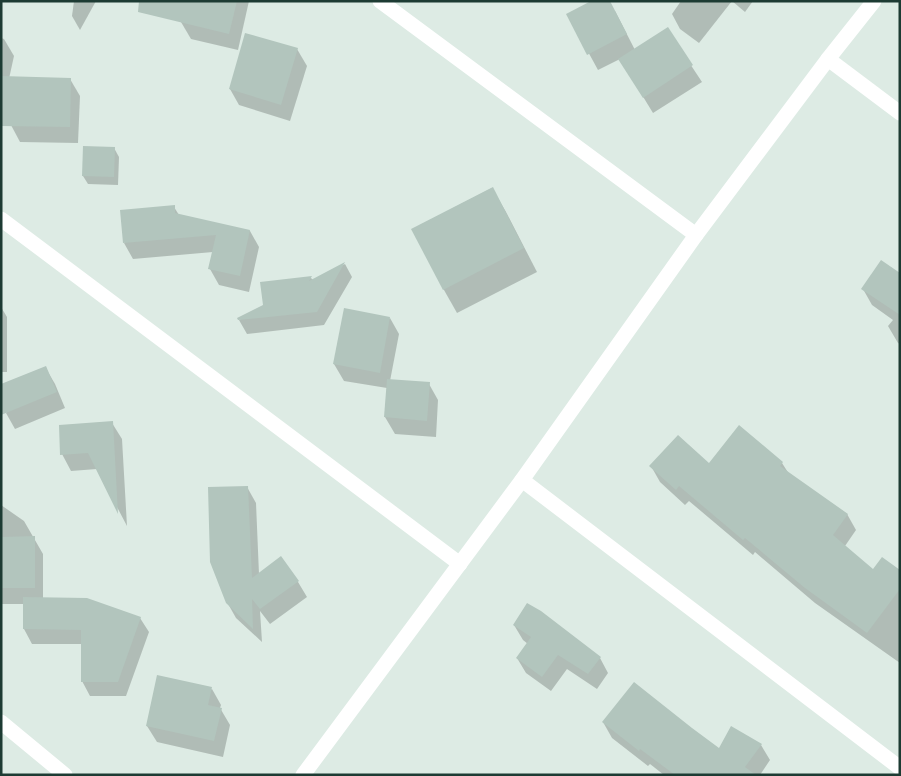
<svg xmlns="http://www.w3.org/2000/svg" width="901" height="776" viewBox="0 0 901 776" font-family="'Noto Sans',sans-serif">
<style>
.shadow{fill:#0003}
.building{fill:#b2c5bd}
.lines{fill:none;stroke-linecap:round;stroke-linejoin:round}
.street{stroke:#fff;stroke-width:15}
</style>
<rect width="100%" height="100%" fill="#ddebe4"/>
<g class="shadow">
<path d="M 74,1 L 96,1 L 80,30 L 72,16 Z"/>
<path d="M 186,1 L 249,1 L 238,50 L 191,39 L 181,22 Z"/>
<path d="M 681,1 L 732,1 L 699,43 L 680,29 L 672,14 Z"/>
<path d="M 732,1 L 753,1 L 745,12 Z"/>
<path d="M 615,11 L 635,50 L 667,29 L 702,82 L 653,113 L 620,59 L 598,70 L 568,15 Z"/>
<path d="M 1,38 L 4,39 L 14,56 L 3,106 L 1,106 Z"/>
<path d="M 297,49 L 307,66 L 290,121 L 239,105 L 230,89 Z"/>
<path d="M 70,79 L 80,96 L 78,143 L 20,142 L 11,125 Z"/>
<path d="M 114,148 L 119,157 L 118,185 L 88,184 L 83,176 Z"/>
<path d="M 492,188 L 506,212 L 537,272 L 457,313 L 444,290 L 413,229 Z"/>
<path d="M 174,207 L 179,215 L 250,231 L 259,247 L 249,292 L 219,285 L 210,269 L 213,252 L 133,259 L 124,243 Z"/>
<path d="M 345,264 L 352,277 L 324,325 L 247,334 L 239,320 L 264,306 L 262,283 L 311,278 L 313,280 Z"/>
<path d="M 900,275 L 900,344 L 898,343 L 888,326 L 893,320 L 872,305 L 863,289 Z"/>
<path d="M 1,307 L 7,317 L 7,372 L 1,372 Z"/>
<path d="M 390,318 L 399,334 L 390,381 L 429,384 L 438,400 L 436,437 L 395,434 L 385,417 L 387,388 L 344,381 L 334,364 Z"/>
<path d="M 45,367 L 55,384 L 65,408 L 15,429 L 6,413 Z"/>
<path d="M 112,423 L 122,439 L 127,526 L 97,469 L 71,471 L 62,454 Z"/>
<path d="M 782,463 L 789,474 L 847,514 L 856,530 L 845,546 L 873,571 L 900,572 L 900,663 L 815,603 L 755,552 L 753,555 L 689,501 L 685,505 L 660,482 L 651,466 Z"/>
<path d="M 247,487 L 256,503 L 259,574 L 281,558 L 298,582 L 307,597 L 270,624 L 260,611 L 262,642 L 236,618 L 227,602 Z"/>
<path d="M 1,505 L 24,521 L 43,554 L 43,599 L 140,618 L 149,632 L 126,696 L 90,696 L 82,681 L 82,644 L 32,644 L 24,629 L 24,604 L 1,604 Z"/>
<path d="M 514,625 L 600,658 L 608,673 L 597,689 L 567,669 L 551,691 L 526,673 L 517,658 L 528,644 L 523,640 Z"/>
<path d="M 212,689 L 221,705 L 220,708 L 230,725 L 223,757 L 157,742 L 147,726 Z"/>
<path d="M 603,722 L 719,750 L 761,745 L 770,760 L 760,775 L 664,775 L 650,764 L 648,766 L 612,738 Z"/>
</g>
<g class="building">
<path d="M 139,1 L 237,1 L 229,34 L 138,12 Z"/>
<path d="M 591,1 L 610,1 L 627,34 L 587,55 L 566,14 Z"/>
<path d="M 668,27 L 693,65 L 643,98 L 618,59 Z"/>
<path d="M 245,33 L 298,48 L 281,105 L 229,89 Z"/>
<path d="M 1,76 L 71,78 L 70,127 L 1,126 Z"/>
<path d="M 83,146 L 115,147 L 114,177 L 82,176 Z"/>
<path d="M 493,187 L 524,248 L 443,290 L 411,229 Z"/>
<path d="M 175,205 L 175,213 L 250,230 L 240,276 L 208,269 L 216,235 L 123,243 L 120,210 Z"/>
<path d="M 881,260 L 900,273 L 900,315 L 861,289 Z"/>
<path d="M 345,262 L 317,312 L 238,320 L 237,318 L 263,305 L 260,282 L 312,276 L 309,281 Z"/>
<path d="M 344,308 L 390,317 L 380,373 L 333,364 Z"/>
<path d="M 46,366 L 57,392 L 1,415 L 1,384 Z"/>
<path d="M 387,379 L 430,382 L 427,421 L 384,417 Z"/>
<path d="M 113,421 L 118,514 L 88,453 L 60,455 L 59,425 Z"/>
<path d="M 739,425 L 783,462 L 780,466 L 848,514 L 833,535 L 873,569 L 882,557 L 900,570 L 900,589 L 867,633 L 805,588 L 745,538 L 743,540 L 679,486 L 676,490 L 649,466 L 678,435 L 709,463 Z"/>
<path d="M 248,486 L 252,578 L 281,556 L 299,581 L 260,609 L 252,599 L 253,629 L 226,603 L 210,562 L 208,487 Z"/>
<path d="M 35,536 L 35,588 L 1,588 L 1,537 Z"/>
<path d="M 23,597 L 87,598 L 141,617 L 118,682 L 81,682 L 81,630 L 23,629 Z"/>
<path d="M 527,603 L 541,611 L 601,657 L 588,674 L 558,655 L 542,677 L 516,658 L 531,637 L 513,625 Z"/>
<path d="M 157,675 L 212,687 L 208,705 L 222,708 L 214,741 L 146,726 Z"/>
<path d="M 634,682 L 692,728 L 719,748 L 731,726 L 762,744 L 745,767 L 756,775 L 675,775 L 640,749 L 639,751 L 602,722 Z"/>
</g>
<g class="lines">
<g class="street">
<path d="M 380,1 L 696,235"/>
<path d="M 828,59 L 900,113"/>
<path d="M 1,219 L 460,564"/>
<path d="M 522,480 L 900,768"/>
<path d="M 1,722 L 65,775"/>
<path d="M 303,775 L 522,480 L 696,235 L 828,59 L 874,1"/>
</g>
</g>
<rect width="901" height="776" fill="none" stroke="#1d3b33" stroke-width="5"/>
</svg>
